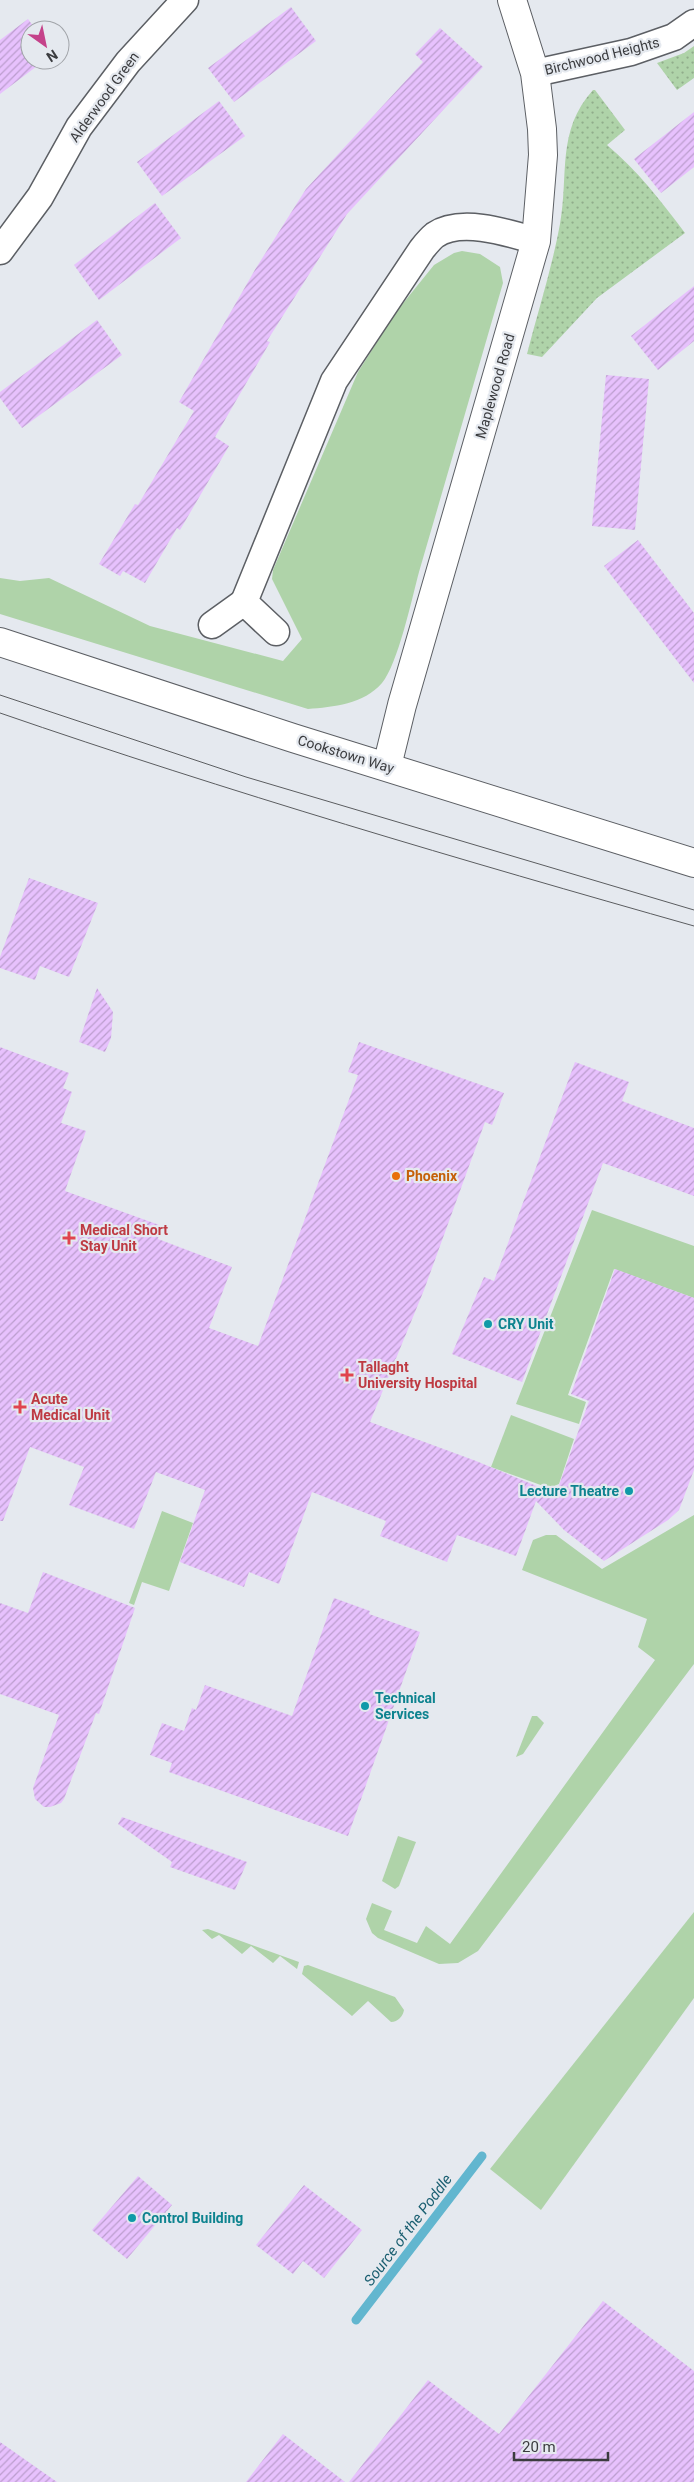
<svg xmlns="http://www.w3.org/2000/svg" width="694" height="2482" viewBox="0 0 694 2482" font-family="Roboto,sans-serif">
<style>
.grass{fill:#afd3a9}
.park{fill:url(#park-dots)}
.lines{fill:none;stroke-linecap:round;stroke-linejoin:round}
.stream{stroke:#62b6cf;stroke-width:9}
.building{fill:url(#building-hatch)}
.minor-casing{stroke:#5c5f64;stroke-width:29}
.tertiary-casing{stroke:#5c5f64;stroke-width:30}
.minor{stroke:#fff;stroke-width:26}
.tertiary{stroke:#fff;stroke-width:28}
.tram{stroke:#5b5d60;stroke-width:1}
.food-dot{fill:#e8710a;stroke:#e5e9ef;stroke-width:2}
.health-dot{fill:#e0444e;stroke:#e5e9ef;stroke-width:2}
.culture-dot{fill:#0f9aa8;stroke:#e5e9ef;stroke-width:2}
.labels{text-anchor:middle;stroke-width:4.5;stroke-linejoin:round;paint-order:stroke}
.street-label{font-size:14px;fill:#3b3c3f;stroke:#e5e9ef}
.food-label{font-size:14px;font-weight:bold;fill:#c56008;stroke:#e5e9ef;text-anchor:start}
.health-label{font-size:14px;font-weight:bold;fill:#be3a42;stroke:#e5e9ef;text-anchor:start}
.culture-label{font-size:14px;font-weight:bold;fill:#0d838f;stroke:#e5e9ef;text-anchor:start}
.water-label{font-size:15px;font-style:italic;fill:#1b5f71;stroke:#e5e9ef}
</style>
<defs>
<pattern id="park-dots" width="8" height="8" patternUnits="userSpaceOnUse" patternTransform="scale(1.25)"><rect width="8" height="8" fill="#afd3a9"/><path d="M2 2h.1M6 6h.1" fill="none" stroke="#90ac8b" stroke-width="1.8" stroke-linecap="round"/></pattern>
<pattern id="building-hatch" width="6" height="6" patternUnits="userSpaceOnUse" patternTransform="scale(1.25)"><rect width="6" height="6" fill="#e7c1fd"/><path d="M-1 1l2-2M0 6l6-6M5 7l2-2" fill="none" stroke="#bc9ece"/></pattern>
</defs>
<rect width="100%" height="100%" fill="#e5e9ef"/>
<g class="grass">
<path d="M 462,251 L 480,254 L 500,267 L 503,283 C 475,379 447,476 419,572 C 412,598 398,664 382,683 C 364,704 333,707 308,709 L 0,614 L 0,578 L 20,581 L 49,578 L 150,626 L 283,661 L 302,639 L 272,579 L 273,570 L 358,372 L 396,312 L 434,265 L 454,253 Z"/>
<path d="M 592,1210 L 694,1246 L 694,1298 L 614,1269 L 568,1395 L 586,1402 L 579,1424 L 516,1404 Z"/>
<path d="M 511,1415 L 574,1439 L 559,1484 L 549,1488 L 491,1467 Z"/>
<path d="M 162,1511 L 193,1523 L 169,1591 L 142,1582 L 134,1605 L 129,1603 Z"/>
<path d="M 694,1515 L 694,1664 L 478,1951 L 458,1963 L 439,1964 L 378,1938 L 372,1933 L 366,1919 L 372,1903 L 392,1911 L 384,1930 L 417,1943 L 426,1926 L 450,1944 L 655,1660 L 638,1647 L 647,1619 L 522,1570 L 533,1540 L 546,1535 L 556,1535 L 602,1569 Z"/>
<path d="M 532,1716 L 537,1716 L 544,1723 L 523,1754 L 516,1757 Z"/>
<path d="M 398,1836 L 416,1842 L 399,1886 L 395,1889 L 382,1881 Z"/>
<path d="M 694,1912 L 694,1998 L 541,2210 L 490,2169 Z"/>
<path d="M 208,1929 L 299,1962 L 297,1969 L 280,1956 L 273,1963 L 251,1946 L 242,1954 L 219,1935 L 212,1939 L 202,1930 Z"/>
<path d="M 308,1965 L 395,1997 L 404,2010 C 403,2016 398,2022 391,2022 L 368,2001 L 352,2016 L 302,1974 L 304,1966 Z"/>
</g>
<g class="park">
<path d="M 694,46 L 694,78 L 677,90 L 657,63 L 684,53 Z"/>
<path d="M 593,90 L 595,90 L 625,130 L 607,145 C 638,171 661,201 685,233 L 597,298 L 542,357 L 527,354 C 538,311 552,268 560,224 C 569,175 556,131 593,90 Z"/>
</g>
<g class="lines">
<path class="stream" d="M 356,2320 L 482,2156"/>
</g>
<g class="building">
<path d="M 291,7 L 316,41 L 234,102 L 208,68 Z"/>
<path d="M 28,19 L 36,30 L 30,30 L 30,60 L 45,60 L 0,94 L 0,40 Z"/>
<path d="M 440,28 L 483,67 L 347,214 L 267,341 L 270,342 L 215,437 L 229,446 L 180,530 L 177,528 L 145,583 L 123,571 L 120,576 L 99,564 L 135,504 L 138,505 L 194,411 L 179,402 L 256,268 L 306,189 L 423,62 L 415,54 Z"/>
<path d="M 219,101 L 245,136 L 162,196 L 137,162 Z"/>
<path d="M 694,112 L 694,167 L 661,193 L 634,159 Z"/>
<path d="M 155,203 L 181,238 L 99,300 L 74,265 Z"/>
<path d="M 694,286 L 694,341 L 658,370 L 631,336 Z"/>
<path d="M 97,320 L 122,355 L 22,428 L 0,398 L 0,392 Z"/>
<path d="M 606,375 L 649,379 L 635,530 L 592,526 Z"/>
<path d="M 638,540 L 694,613 L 694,683 L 604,566 Z"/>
<path d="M 29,878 L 98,903 L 69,977 L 40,966 L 35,980 L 0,968 L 0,957 Z"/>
<path d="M 97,988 L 113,1012 L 111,1038 L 105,1052 L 79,1042 Z"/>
<path d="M 359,1042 L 504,1093 L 492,1125 L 485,1122 L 424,1290 L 370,1422 L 476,1461 L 556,1494 L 589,1401 L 571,1394 L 615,1269 L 694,1298 L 694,1470 L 679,1510 L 668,1520 L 604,1561 L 564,1530 L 536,1501 L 516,1556 L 457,1535 L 447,1562 L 380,1536 L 386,1521 L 312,1492 L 279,1584 L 249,1572 L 244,1587 L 180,1562 L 205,1490 L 156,1472 L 134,1529 L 69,1505 L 84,1467 L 30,1447 L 3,1521 L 0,1521 L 0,1047 L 69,1073 L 63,1088 L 72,1092 L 61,1123 L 86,1131 L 65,1191 L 162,1226 L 158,1239 L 232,1267 L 209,1328 L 258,1346 L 358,1075 L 348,1072 Z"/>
<path d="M 575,1062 L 629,1082 L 622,1101 L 694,1128 L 694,1196 L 603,1163 L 522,1382 L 452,1354 L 484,1277 L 494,1281 Z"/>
<path d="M 43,1572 L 135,1608 L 99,1714 L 96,1713 L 64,1799 L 61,1803 L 50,1807 L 44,1807 L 35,1799 L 33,1788 L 59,1715 L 0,1694 L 0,1603 L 28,1613 Z"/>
<path d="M 334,1598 L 370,1611 L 369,1614 L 420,1632 L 348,1836 L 169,1772 L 172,1763 L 150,1755 L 162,1723 L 184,1731 L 192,1708 L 196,1710 L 205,1685 L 292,1716 Z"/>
<path d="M 122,1817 L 247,1862 L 235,1890 L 170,1867 L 172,1862 L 118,1824 Z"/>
<path d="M 138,2176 L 172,2205 L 127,2259 L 92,2230 Z"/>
<path d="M 304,2185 L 362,2230 L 324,2278 L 303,2261 L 293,2274 L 256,2245 Z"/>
<path d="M 603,2301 L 694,2371 L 694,2482 L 349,2482 L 428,2380 L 499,2434 Z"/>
<path d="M 283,2434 L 345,2482 L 246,2482 Z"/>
<path d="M 0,2442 L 57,2482 L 0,2482 Z"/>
</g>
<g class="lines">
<defs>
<g id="minor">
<path d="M 535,73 L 631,52 L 674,37 L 694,23"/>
<path d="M 0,251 L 40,197 L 79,127 L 128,62 L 185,0"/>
<path d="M 212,625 L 244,602"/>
<path d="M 276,632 L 244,602 L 334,381 L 422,249 C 426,244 430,239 435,235 C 461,217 509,233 536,241"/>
</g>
<g id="tertiary">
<path d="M 0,642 L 293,738 L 694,863"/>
<path d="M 387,766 L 402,705 L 536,241 L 543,155 L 542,129 L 535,73 L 512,0"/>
</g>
</defs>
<use href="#minor" class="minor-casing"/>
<use href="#tertiary" class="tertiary-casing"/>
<use href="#minor" class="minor"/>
<use href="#tertiary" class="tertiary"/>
<g class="tram">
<path d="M 0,695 L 246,777 L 694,910"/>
<path d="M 0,713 C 229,792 461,860 694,926"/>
</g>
</g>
<circle class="food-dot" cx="396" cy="1176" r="5"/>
<g class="health-dot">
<path d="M66.5 1230.5h5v5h5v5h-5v5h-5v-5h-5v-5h5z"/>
<path d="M344.5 1367.5h5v5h5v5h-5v5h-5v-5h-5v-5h5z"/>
<path d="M17.5 1399.5h5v5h5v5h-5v5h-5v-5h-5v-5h5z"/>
</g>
<g class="culture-dot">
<circle cx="488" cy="1324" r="5"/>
<circle cx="629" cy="1491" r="5"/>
<circle cx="365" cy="1706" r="5"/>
<circle cx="132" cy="2218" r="5"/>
</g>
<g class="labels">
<g class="street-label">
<text transform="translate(602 56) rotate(-14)" y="5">Birchwood Heights</text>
<text transform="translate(104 97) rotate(-54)" y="5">Alderwood Green</text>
<text transform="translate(495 386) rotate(-74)" y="5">Maplewood Road</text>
<text transform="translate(346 754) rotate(17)" y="5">Cookstown Way</text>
</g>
<g class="food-label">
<text x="406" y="1181">Phoenix</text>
</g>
<g class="health-label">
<text x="80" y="1235">Medical Short<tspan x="80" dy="16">Stay Unit</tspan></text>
<text x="358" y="1372">Tallaght<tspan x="358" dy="16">University Hospital</tspan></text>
<text x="31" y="1404">Acute<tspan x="31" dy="16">Medical Unit</tspan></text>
</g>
<g class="culture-label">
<text x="498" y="1329">CRY Unit</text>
<text x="619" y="1496" text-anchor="end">Lecture Theatre</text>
<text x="375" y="1703">Technical<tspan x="375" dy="16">Services</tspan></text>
<text x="142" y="2223">Control Building</text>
</g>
<g class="water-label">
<text transform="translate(408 2230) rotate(-53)" y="5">Source of the Poddle</text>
</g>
</g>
<g transform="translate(45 45) rotate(147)"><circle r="24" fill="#e5e9ef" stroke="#a1a4a9"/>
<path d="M0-4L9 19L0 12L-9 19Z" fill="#c5428a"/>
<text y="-8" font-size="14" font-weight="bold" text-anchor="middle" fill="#3b3c3f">N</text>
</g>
<path d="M514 2452v8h94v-8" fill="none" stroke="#3b3c3f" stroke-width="2.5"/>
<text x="522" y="2452" font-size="15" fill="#3b3c3f" stroke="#e5e9ef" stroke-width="4" paint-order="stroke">20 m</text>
</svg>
